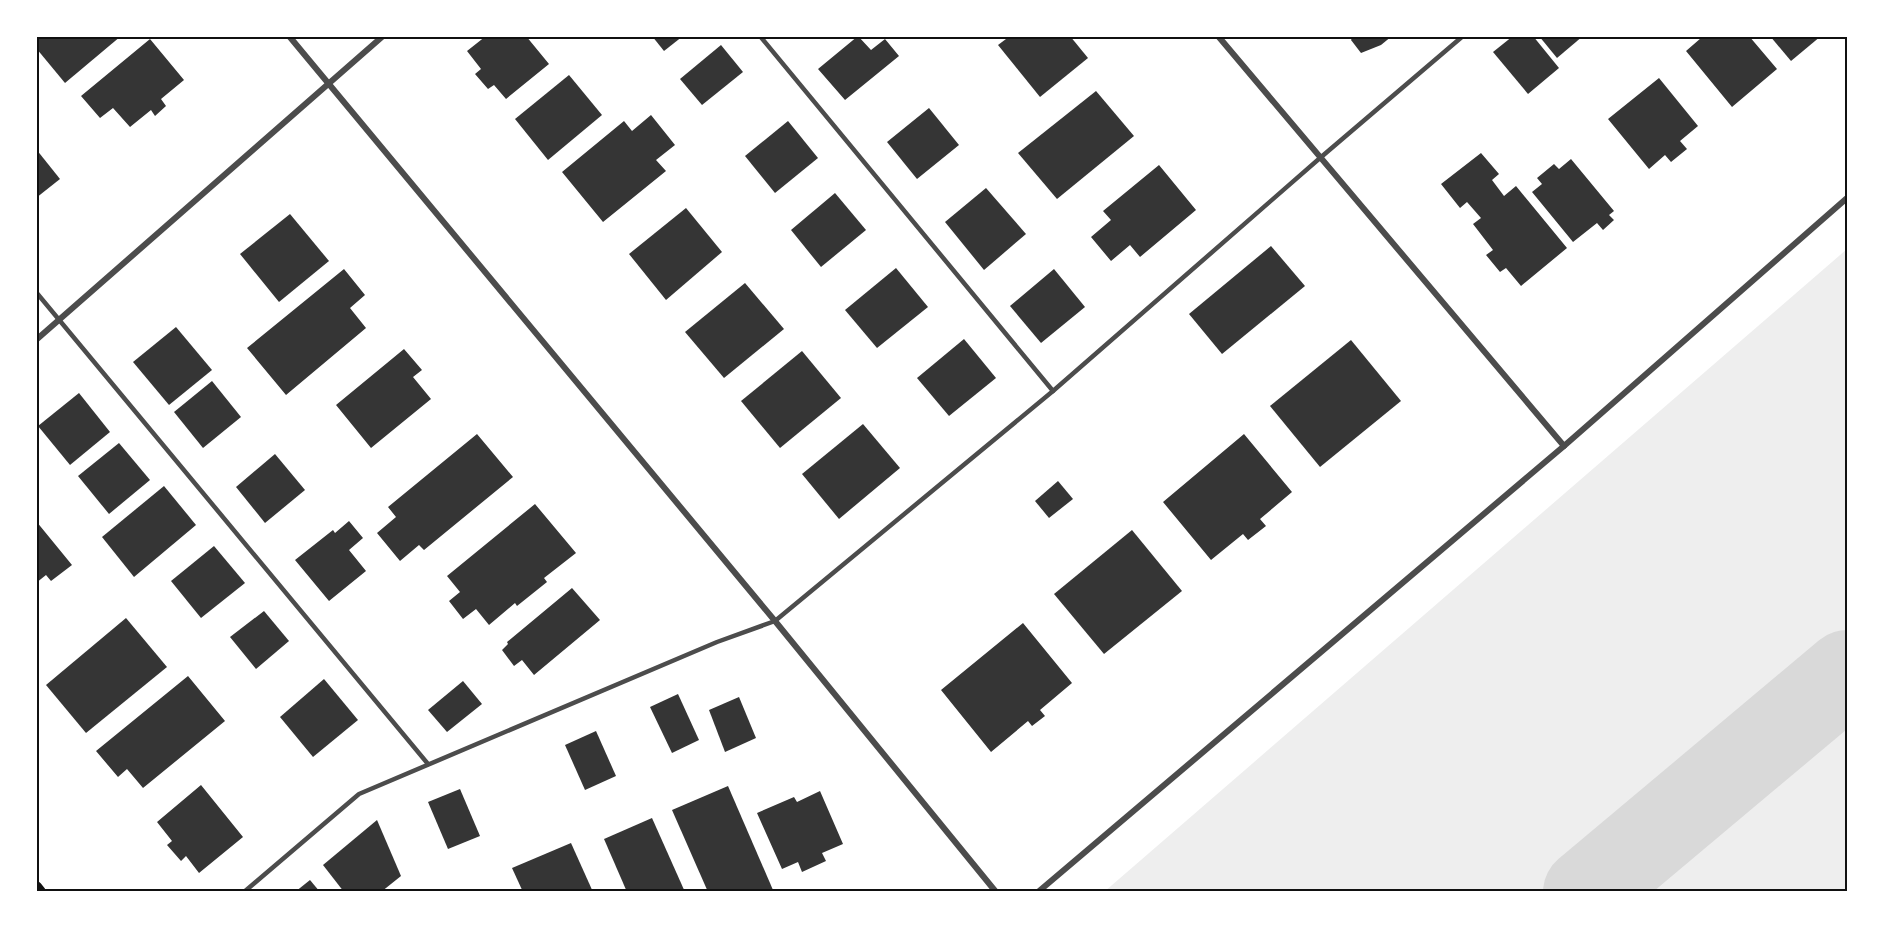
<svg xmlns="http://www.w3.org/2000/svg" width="1883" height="928" viewBox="0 0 1883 928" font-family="'Source Sans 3',sans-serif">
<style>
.green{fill:#eee}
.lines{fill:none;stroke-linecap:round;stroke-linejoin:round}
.river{stroke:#d9d9d9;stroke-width:86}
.building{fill:#353535}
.service{stroke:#4c4c4c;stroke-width:4.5}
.minor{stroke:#4c4c4c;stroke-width:6}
.secondary{stroke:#111;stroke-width:12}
.neatline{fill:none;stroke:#111;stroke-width:2}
</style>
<rect width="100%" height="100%" fill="#fff"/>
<path class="green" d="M 1847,249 L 1847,892 L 1104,892 Z"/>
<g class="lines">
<path class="river" d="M 1586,892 L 1847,673"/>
</g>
<g class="building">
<path d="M 36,36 L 121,36 L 65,83 L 36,48 Z"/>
<path d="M 486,36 L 526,36 L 549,64 L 506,99 L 494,85 L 488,89 L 475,74 L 481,69 L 467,51 Z"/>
<path d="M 652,36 L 683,36 L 664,51 Z"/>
<path d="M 858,36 L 871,50 L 885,39 L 899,56 L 845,100 L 818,69 Z"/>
<path d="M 1010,36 L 1070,36 L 1088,58 L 1040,97 L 998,45 Z"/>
<path d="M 1353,36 L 1392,36 L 1381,45 L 1361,53 L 1351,40 Z"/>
<path d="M 1513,36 L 1533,36 L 1559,68 L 1528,94 L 1493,52 Z"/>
<path d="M 1539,36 L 1583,36 L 1557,58 Z"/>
<path d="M 1700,36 L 1749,36 L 1777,69 L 1732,107 L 1686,51 L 1701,38 Z"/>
<path d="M 1770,36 L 1821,36 L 1791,61 Z"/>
<path d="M 150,39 L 184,80 L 161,99 L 166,106 L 155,116 L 151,110 L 130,127 L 113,108 L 100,118 L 81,96 Z"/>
<path d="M 721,45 L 743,72 L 702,105 L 680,79 Z"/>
<path d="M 569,75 L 602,115 L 548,160 L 515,119 Z"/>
<path d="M 1659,78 L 1698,126 L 1680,141 L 1687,149 L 1671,162 L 1665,155 L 1649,169 L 1608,119 Z"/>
<path d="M 1096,91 L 1134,136 L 1057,199 L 1018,153 Z"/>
<path d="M 929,108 L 959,145 L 917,179 L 887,142 Z"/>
<path d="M 651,115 L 675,145 L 656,160 L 666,171 L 603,222 L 562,172 L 624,121 L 632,131 Z"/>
<path d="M 788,121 L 818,158 L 775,193 L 745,156 Z"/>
<path d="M 36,149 L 60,179 L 36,198 Z"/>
<path d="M 1481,153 L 1499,174 L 1492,180 L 1504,196 L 1516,186 L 1567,248 L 1521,286 L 1506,268 L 1500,272 L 1486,255 L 1493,250 L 1473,224 L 1481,218 L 1467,202 L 1460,208 L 1441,184 Z"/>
<path d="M 1571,159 L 1614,211 L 1609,215 L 1614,220 L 1603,230 L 1597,223 L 1573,242 L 1532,192 L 1542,184 L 1537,178 L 1554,164 L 1559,169 Z"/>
<path d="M 1159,165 L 1196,210 L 1140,257 L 1130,245 L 1111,261 L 1091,237 L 1111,220 L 1103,211 Z"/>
<path d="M 986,188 L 1026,234 L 984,270 L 945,222 Z"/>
<path d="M 835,193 L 866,230 L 821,267 L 791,230 Z"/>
<path d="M 686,208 L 722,252 L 666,300 L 629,254 Z"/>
<path d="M 290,214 L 329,261 L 279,302 L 240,254 Z"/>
<path d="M 1271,246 L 1305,286 L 1222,354 L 1189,314 Z"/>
<path d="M 896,268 L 928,307 L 877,348 L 845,310 Z"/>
<path d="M 344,269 L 365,295 L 350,308 L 366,328 L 286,395 L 247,348 Z"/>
<path d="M 1054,269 L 1085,307 L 1041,343 L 1010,306 Z"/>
<path d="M 745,283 L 784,329 L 724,378 L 685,332 Z"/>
<path d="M 176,327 L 212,370 L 169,405 L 133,362 Z"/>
<path d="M 964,339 L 996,378 L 949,416 L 917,378 Z"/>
<path d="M 1351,340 L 1401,401 L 1320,467 L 1270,406 Z"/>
<path d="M 404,349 L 422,370 L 413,377 L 431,399 L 371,448 L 336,405 Z"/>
<path d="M 802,351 L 841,398 L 780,448 L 741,401 Z"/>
<path d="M 212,381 L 241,417 L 203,448 L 174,412 Z"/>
<path d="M 79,393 L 110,432 L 70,465 L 38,426 Z"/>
<path d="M 863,424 L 900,468 L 839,519 L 802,474 Z"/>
<path d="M 477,434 L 513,477 L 424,550 L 419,545 L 400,561 L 377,533 L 396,517 L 388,507 Z"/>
<path d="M 1244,434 L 1292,492 L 1260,519 L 1266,526 L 1248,540 L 1243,534 L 1211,560 L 1163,502 Z"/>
<path d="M 119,443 L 150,480 L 109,514 L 78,476 Z"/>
<path d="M 275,454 L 305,490 L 265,523 L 236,487 Z"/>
<path d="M 1058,481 L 1073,499 L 1049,518 L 1035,501 Z"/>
<path d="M 164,486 L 196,525 L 134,577 L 102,537 Z"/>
<path d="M 535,504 L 576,553 L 544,578 L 547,582 L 517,606 L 515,603 L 489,625 L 476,609 L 463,619 L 449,601 L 460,592 L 447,576 Z"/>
<path d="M 36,521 L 72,565 L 51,581 L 46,575 L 36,583 Z"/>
<path d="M 349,521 L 363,538 L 349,550 L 366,571 L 329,601 L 295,560 L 333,530 L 335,533 Z"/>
<path d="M 1132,530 L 1182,591 L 1104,654 L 1054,594 Z"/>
<path d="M 214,546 L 245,583 L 201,618 L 171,581 Z"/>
<path d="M 572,588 L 600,620 L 534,675 L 522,660 L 514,666 L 502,650 L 508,644 L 507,642 Z"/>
<path d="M 264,611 L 289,641 L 256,669 L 230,637 Z"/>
<path d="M 126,618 L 167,667 L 86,733 L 46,685 Z"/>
<path d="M 1023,623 L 1072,683 L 1040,710 L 1045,716 L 1032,726 L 1028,721 L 991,752 L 941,690 Z"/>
<path d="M 188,676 L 225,721 L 143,788 L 127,769 L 118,777 L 96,751 Z"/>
<path d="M 324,679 L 358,720 L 313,757 L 280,717 Z"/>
<path d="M 463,681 L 482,704 L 447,732 L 428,710 Z"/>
<path d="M 678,694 L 699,740 L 672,753 L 650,707 Z"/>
<path d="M 739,697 L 756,738 L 725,752 L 709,710 Z"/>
<path d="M 596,731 L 616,776 L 585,790 L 565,745 Z"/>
<path d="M 201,785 L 243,837 L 199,873 L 186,856 L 181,861 L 167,845 L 172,841 L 157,822 Z"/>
<path d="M 728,786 L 773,890 L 768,892 L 708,892 L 672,810 Z"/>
<path d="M 460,789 L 480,836 L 448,849 L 428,802 Z"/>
<path d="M 820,791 L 843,844 L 822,853 L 826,861 L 802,872 L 798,862 L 782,869 L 757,813 L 794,797 L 797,802 Z"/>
<path d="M 652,818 L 685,892 L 627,892 L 604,839 Z"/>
<path d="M 377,820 L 401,876 L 381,892 L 344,892 L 323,865 Z"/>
<path d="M 571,843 L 593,892 L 523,892 L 512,868 Z"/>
<path d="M 310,880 L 320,892 L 295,892 Z"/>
</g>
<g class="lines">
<g class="service">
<path d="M 760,36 L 1053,391"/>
<path d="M 36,292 L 428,764"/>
<path d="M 244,892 L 359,794 L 717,642 L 775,621 L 1053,391 L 1320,158 L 1463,36"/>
</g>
<g class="minor">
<path d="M 289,36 L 775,621 L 996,892"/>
<path d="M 1218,36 L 1564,446"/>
<path d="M 36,340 L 383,36"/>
<path d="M 1038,892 L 1564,446 L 1847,198"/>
</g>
<path class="secondary" d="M 36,887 L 40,892"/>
</g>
<rect width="1883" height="928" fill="none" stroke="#ffffff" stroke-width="75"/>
<rect x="38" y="38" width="1808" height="852" class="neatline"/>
</svg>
